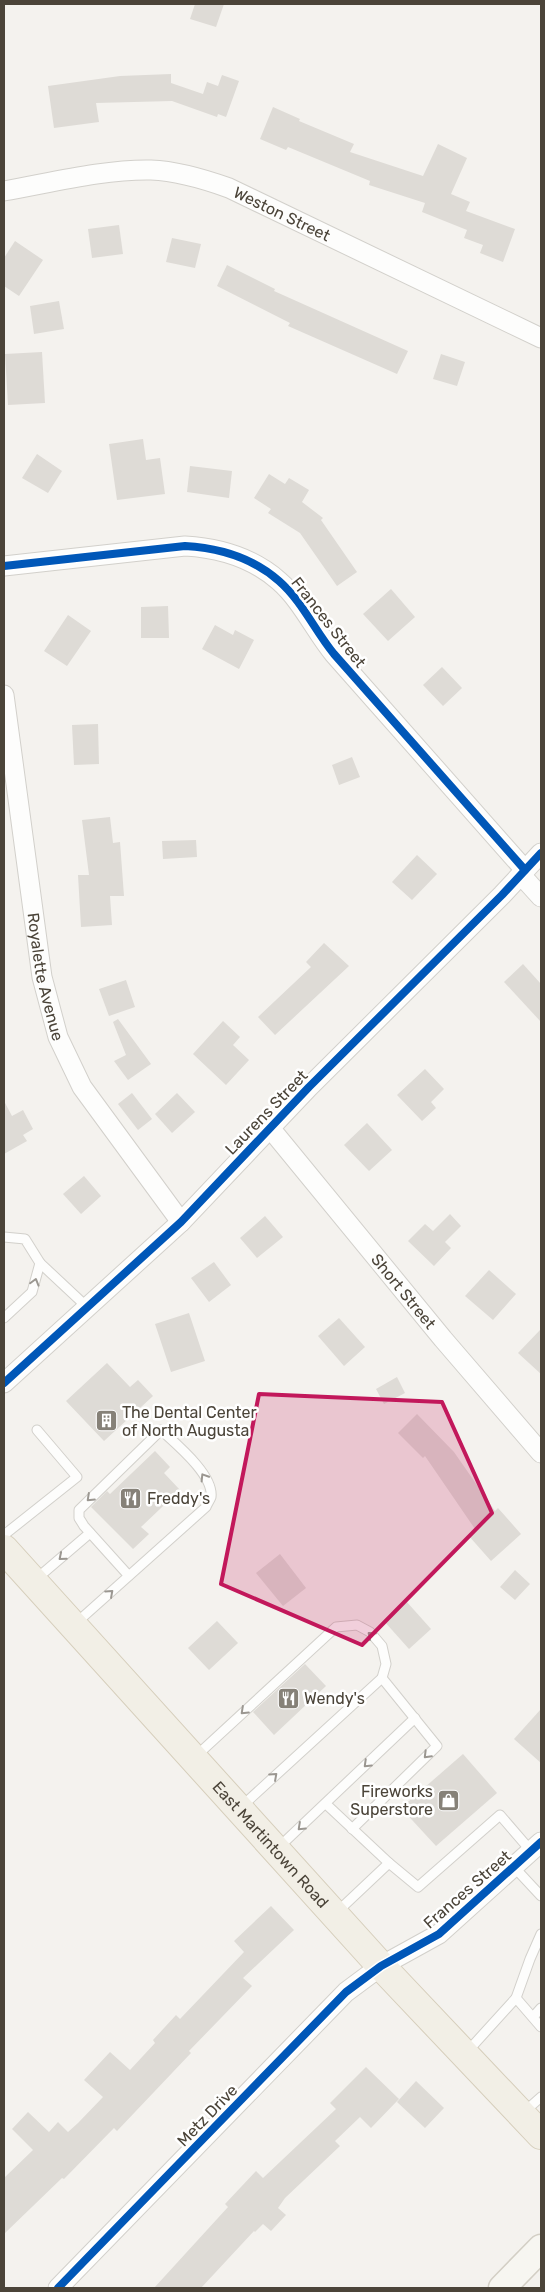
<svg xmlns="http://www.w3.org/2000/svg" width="545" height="2292" viewBox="0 0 545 2292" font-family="Rubik,sans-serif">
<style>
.building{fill:#dedbd6}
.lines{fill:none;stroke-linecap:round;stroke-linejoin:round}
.service-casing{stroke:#d2d0cb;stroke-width:11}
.minor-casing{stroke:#d2d0cb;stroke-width:21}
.secondary-casing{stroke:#d3cfc5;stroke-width:29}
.primary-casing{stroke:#d6cebb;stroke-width:30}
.service{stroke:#fdfdfc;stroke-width:9}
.minor{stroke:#fdfdfc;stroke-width:19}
.secondary{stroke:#f7f6f1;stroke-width:26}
.primary{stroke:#f2efe6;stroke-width:28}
.cycleway-casing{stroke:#fff;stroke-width:11}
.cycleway{stroke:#0057b8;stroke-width:8}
.oneway{stroke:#9b9791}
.marked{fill:#c2185b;fill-opacity:0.2;stroke:#c2185b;stroke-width:4;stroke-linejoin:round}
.labels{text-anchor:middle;stroke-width:5;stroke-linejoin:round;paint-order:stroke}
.street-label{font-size:16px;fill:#4b4439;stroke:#fff}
.poi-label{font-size:16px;fill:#4b4439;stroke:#fff;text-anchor:start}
</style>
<rect width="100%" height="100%" fill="#f4f2ee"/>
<g class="building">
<path d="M 195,4 L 224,4 L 216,27 L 190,19 Z"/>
<path d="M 171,74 L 171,83 L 203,94 L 207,82 L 218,86 L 222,75 L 239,81 L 226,117 L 218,114 L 217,117 L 172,101 L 96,103 L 99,122 L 54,128 L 48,86 L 120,76 Z"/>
<path d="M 273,107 L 300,119 L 299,121 L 354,144 L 350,152 L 423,176 L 438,144 L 467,158 L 451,194 L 470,202 L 466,211 L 515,229 L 503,262 L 480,253 L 483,245 L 464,238 L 467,230 L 422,212 L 425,203 L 369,185 L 370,181 L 288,147 L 286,150 L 260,139 Z"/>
<path d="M 119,225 L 123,254 L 92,258 L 88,229 Z"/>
<path d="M 172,238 L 201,244 L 195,268 L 166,262 Z"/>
<path d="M 15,241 L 43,260 L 19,296 L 4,286 L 4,258 Z"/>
<path d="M 227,265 L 275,289 L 274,291 L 408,351 L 397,374 L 288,326 L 290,323 L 217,286 Z"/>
<path d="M 59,301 L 64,329 L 34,334 L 30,306 Z"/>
<path d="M 42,352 L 45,403 L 8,405 L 5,354 Z"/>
<path d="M 441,354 L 465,362 L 457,386 L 433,379 Z"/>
<path d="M 143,439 L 146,460 L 160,458 L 165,494 L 117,500 L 109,444 Z"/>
<path d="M 37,454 L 62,471 L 48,493 L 22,478 Z"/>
<path d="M 190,466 L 232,471 L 229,498 L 187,492 Z"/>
<path d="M 269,474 L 285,484 L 289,478 L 309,490 L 302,502 L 323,518 L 321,520 L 357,572 L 337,586 L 300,533 L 268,513 L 271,509 L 254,498 Z"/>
<path d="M 391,589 L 415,617 L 388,641 L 363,614 Z"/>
<path d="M 168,606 L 169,638 L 141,638 L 141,607 Z"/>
<path d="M 68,615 L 91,631 L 67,666 L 44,651 Z"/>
<path d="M 215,625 L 233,635 L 235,630 L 254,640 L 239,669 L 202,649 Z"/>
<path d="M 442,667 L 462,688 L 443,706 L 423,685 Z"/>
<path d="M 98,724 L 99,764 L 74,765 L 72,725 Z"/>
<path d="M 352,757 L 360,777 L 339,785 L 332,765 Z"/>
<path d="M 110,817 L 113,843 L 120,842 L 124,896 L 110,896 L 112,925 L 81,927 L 78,875 L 89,875 L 82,820 Z"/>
<path d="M 196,840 L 197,857 L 163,859 L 162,841 Z"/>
<path d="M 417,855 L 437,874 L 412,900 L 392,882 Z"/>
<path d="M 324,943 L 349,966 L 275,1035 L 258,1017 L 311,967 L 306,962 Z"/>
<path d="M 523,964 L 541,984 L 541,1022 L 504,982 Z"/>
<path d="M 126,980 L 135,1007 L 109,1016 L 99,989 Z"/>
<path d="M 118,1019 L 151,1064 L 128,1080 L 114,1061 L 126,1055 L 113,1022 Z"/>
<path d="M 223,1021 L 240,1037 L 233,1045 L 249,1060 L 226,1085 L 193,1054 Z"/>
<path d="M 425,1069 L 444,1089 L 431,1102 L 436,1108 L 422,1121 L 397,1095 Z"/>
<path d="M 132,1093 L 152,1119 L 138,1130 L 118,1104 Z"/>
<path d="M 177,1093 L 195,1112 L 172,1133 L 155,1114 Z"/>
<path d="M 4,1101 L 12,1116 L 23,1110 L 33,1129 L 23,1135 L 27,1141 L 4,1154 Z"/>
<path d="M 367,1123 L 392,1150 L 369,1171 L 344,1145 Z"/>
<path d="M 84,1176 L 101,1196 L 81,1214 L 63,1194 Z"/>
<path d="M 450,1214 L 461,1226 L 445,1242 L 451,1248 L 434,1266 L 408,1241 L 425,1224 L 433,1231 Z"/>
<path d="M 265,1216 L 283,1237 L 257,1258 L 240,1238 Z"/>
<path d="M 214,1262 L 231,1285 L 209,1302 L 191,1278 Z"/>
<path d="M 489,1270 L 516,1294 L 493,1320 L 465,1296 Z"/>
<path d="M 189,1313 L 205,1361 L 171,1372 L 155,1324 Z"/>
<path d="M 339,1318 L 365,1347 L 344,1366 L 318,1336 Z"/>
<path d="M 541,1329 L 541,1374 L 518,1353 Z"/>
<path d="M 107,1363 L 130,1387 L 138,1380 L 153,1396 L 104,1441 L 66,1401 Z"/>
<path d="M 397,1377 L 405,1393 L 384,1404 L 376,1389 Z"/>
<path d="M 417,1414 L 454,1452 L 495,1511 L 498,1508 L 521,1534 L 491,1561 L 468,1535 L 475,1529 L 425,1456 L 423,1458 L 398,1433 Z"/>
<path d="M 155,1451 L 170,1467 L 164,1473 L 180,1490 L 141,1527 L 149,1534 L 133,1549 L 91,1507 L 107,1491 L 110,1494 Z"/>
<path d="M 280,1554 L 306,1588 L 283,1606 L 256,1573 Z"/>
<path d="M 515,1570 L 530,1584 L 515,1600 L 500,1587 Z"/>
<path d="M 406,1601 L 431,1629 L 409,1649 L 384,1621 Z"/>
<path d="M 217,1621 L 238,1643 L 209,1670 L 188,1648 Z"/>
<path d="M 305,1664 L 326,1686 L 274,1735 L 253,1712 Z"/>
<path d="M 541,1709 L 541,1763 L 514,1739 Z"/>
<path d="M 463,1754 L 497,1793 L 436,1846 L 401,1808 Z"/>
<path d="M 271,1906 L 294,1930 L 243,1978 L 252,1986 L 189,2051 L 191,2053 L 117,2131 L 114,2128 L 64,2179 L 62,2178 L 4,2234 L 4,2178 L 33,2150 L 12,2129 L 28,2112 L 49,2132 L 58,2122 L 68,2132 L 78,2123 L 103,2097 L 84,2080 L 110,2052 L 130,2070 L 155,2043 L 153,2040 L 176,2015 L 180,2019 L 244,1952 L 234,1941 Z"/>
<path d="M 366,2067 L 399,2099 L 371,2128 L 360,2117 L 335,2141 L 340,2146 L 285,2198 L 278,2208 L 286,2215 L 271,2231 L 263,2224 L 255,2232 L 254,2231 L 201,2288 L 154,2288 L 228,2207 L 225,2204 L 256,2171 L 263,2178 L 336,2109 L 330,2103 Z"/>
<path d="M 416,2081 L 444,2108 L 425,2128 L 397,2102 Z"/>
</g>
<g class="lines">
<defs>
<g id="service">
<path d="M 4,1237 L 25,1239 L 40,1263 L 32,1292 L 4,1318"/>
<path d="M 40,1263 L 87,1307"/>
<path d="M 4,1535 L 77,1477 L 37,1430"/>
<path d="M 35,1580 L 90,1533"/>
<path d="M 75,1624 L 206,1507 C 207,1504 210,1500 211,1497 C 214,1475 176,1444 161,1430 L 79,1510 L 79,1518 L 84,1526 L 129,1576"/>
<path d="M 195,1757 L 336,1627 L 357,1625 L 370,1632 L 382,1646 L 386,1664 L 382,1678 L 241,1807"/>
<path d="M 326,1804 L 389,1863"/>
<path d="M 352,1829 L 437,1746 L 382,1678"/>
<path d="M 277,1849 L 415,1718"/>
<path d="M 514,1867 L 541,1896"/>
<path d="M 336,1913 L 389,1863 L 418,1887 L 500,1815 L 531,1851"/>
<path d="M 516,1998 L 541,2027"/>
<path d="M 533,2017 L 541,2008"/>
<path d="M 467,2052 L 516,1998 L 530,1959 L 541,1934"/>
<path d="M 523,2113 L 541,2097"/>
</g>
<g id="minor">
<path id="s1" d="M 4,191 C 50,183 105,169 151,170 C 178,171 204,179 229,188 L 541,338"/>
<path d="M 4,566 L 185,546 C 220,548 253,558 279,581 C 302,601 315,631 334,654 C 397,726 461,798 525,870"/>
<path id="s2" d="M 4,695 L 42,977 L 58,1037 L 82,1087 L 181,1222"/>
<path d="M 521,875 L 541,897"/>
<path id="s3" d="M 270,1128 L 443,1339 L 541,1453"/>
<path d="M 4,1383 L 181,1222 L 309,1087 L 502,895 L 541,853"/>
<path d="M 58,2288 L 346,1992 L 381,1966 L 439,1934 L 541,1842"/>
</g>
<path id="secondary" d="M 502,2288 L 541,2248"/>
<g id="primary">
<path id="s4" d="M 4,1549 L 381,1966 L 541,2135"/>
</g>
</defs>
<use href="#service" class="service-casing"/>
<use href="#minor" class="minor-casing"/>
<use href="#secondary" class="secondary-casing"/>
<use href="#primary" class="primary-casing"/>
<use href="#service" class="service"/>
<use href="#minor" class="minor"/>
<use href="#secondary" class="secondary"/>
<use href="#primary" class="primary"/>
<defs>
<g id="cycleway">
<path d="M 4,566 L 185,546 C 220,548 253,558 279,581 C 302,601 315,631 334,654 C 397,726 461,798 525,870"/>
<path d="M 4,1383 L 181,1222 L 309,1087 L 502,895 L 541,853"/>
<path d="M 58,2288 L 346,1992 L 381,1966 L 439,1934 L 541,1842"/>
</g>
</defs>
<use href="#cycleway" class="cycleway-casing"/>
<use href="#cycleway" class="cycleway"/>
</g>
<defs><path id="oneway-chevron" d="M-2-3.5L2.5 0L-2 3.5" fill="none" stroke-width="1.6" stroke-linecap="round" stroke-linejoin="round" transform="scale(1.25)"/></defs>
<g class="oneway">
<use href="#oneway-chevron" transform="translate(35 1282) rotate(-74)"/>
<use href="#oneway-chevron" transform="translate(204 1477) rotate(-122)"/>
<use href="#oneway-chevron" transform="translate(90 1498) rotate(137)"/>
<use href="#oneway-chevron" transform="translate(62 1557) rotate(140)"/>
<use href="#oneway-chevron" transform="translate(110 1593) rotate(-42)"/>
<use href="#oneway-chevron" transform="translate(371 1635) rotate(-139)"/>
<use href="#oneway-chevron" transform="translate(244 1711) rotate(137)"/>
<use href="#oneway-chevron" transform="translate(427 1755) rotate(135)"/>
<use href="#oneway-chevron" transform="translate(367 1764) rotate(136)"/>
<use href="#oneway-chevron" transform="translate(274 1776) rotate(-42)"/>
<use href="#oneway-chevron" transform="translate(301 1827) rotate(137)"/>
</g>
<path class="marked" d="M 259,1394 L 442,1402 L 492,1513 L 362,1645 L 221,1584 Z"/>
<defs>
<symbol id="building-square" viewBox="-11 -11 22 22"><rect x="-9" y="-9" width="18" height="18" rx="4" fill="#868178" stroke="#fff"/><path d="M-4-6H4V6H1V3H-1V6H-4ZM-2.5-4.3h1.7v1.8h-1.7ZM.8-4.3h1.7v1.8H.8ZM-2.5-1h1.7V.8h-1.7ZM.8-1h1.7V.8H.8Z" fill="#fff"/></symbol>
<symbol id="restaurant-square" viewBox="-11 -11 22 22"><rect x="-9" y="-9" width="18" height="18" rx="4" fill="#868178" stroke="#fff"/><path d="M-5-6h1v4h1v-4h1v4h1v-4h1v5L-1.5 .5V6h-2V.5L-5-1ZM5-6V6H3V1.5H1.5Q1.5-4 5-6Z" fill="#fff"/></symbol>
<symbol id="shop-square" viewBox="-11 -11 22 22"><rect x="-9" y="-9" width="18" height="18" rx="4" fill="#868178" stroke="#fff"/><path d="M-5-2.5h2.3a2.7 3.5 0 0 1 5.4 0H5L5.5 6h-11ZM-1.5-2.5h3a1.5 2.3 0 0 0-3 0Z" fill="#fff"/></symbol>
</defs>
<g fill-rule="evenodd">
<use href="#building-square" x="94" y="1408" width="25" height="25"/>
<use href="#restaurant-square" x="118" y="1486" width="25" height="25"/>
<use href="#restaurant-square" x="276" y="1686" width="25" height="25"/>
<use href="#shop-square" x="436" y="1788" width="25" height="25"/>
</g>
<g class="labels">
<g class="street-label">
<text dy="6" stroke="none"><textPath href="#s1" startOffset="288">Weston Street</textPath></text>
<text transform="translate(329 622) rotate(52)" y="6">Frances Street</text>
<text dy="6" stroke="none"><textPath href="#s2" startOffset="285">Royalette Avenue</textPath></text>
<text transform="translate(266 1112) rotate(-46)" y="6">Laurens Street</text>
<text dy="6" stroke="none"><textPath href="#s3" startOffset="211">Short Street</textPath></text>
<text dy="6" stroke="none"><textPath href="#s4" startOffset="398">East Martintown Road</textPath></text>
<text transform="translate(467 1889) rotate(-41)" y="6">Frances Street</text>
<text transform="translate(207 2115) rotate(-46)" y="6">Metz Drive</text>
</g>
<g class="poi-label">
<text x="122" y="1418">The Dental Center<tspan x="122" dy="18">of North Augusta</tspan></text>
<text x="147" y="1504">Freddy's</text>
<text x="304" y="1704">Wendy's</text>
<text x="433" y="1797" text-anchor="end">Fireworks<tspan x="433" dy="18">Superstore</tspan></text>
</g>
</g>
<rect width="545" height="2292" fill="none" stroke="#4b4439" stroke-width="10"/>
</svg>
